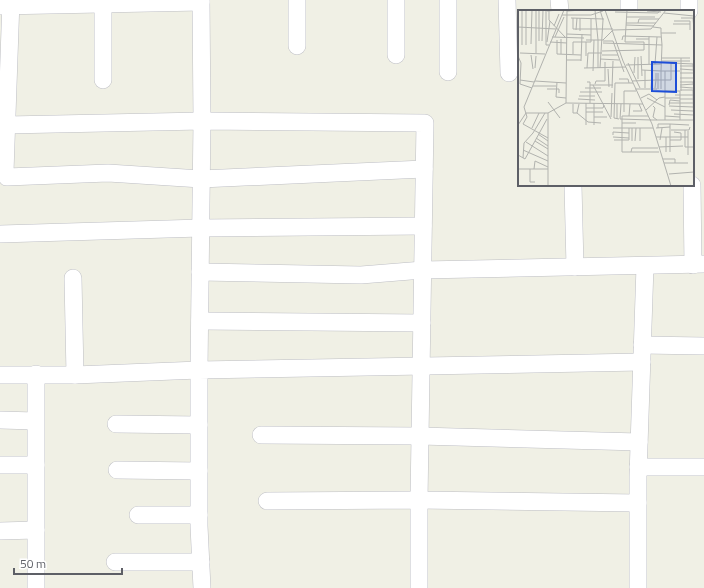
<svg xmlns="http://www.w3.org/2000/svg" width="704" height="588" viewBox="0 0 704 588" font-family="'Titillium Web',sans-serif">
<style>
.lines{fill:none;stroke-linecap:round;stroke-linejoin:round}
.street-casing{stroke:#bdbec4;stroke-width:18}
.street{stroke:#fff;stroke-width:17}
.inset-road{fill:none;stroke:#b1b2ae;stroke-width:1}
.view{fill:#1d4ed8;fill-opacity:0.15;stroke:#1d4ed8;stroke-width:2}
.inset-edge{fill:none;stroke:#5d5f66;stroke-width:2}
</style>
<rect width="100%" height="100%" fill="#f0f0e5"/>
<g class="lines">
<defs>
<g id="street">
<path d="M 11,0 L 5,172 L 7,177 L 108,173 L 201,179 L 424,169"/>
<path d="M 103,0 L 103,80"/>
<path d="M 396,0 L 396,55"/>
<path d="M 507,0 L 509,73"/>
<path d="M 559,0 L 560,11"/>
<path d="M 629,0 L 629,11"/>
<path d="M 689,0 L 689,11"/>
<path d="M 0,6 L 201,2"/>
<path d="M 297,46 L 297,0"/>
<path d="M 448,72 L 448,0"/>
<path d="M 7,125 L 202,121 L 425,123 L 419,500 L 638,503"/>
<path d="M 573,185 L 575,267"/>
<path d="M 692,185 L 693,265"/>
<path d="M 0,234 L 201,228 L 423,226"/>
<path d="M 200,272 L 361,275 L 423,270 L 704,264"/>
<path d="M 73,278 L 75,375"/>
<path d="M 200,321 L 422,323"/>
<path d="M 642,345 L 704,346"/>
<path d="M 0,375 L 75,375 L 199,370 L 202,121 L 201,0"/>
<path d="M 0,420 L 35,421"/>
<path d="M 116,424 L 199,425"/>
<path d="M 261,435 L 420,436 L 639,442"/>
<path d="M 0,465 L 36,465"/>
<path d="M 638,467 L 704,467"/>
<path d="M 117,470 L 199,471"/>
<path d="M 267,501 L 419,500 L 419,588"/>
<path d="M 138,515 L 199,515"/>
<path d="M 0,531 L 36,530"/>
<path d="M 115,562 L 201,562"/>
<path d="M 36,588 L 36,374"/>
<path d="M 202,588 L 199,526 L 199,370 L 642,362"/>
<path d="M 638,588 L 638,476 L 645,266"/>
</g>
</defs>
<use href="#street" class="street-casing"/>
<use href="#street" class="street"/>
</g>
<g transform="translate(518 10)">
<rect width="176" height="176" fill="#f0f0e5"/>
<path class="inset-road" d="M 28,0 L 28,35 L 31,35M 77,0 L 80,30M 87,0 L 105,51 L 134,114 L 153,176M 29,1 L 41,0M 31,1 L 31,10 L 47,27M 49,1 L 64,0M 129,1 L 143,2M 97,2 L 140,3 L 142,0M 146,3 L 176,6M 44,5 L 73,5 L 85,1M 108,7 L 137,7M 53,8 L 86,9M 55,8 L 55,19 L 95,19M 163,8 L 176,8M 175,8 L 176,20M 156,11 L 172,11 L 172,20M 108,13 L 120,13 L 121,9 L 141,9M 120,13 L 138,13M 155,14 L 172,14M 108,15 L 136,16M 36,16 L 41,4M 0,17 L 38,19M 135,17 L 143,18 L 143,23M 58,20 L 59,8M 0,21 L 0,0M 62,21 L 62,8M 49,24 L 73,25M 34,27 L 66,28M 37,27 L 46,7M 118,29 L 131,29M 39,30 L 39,44 L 63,45M 68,30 L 85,30 L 95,20 L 133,19 L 148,0M 104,30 L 105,26 L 143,27M 21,31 L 21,0M 24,31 L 25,0M 85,31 L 95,31 L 106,62M 29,32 L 32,11M 32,32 L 49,33M 85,33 L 144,35 L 143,61 L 162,61M 13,34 L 14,0M 4,35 L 4,0M 8,35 L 8,0M 144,35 L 143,23 L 158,23M 84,41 L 126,40 L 126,32 L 107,32 L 109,0M 2,43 L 27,44M 18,43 L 18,0M 43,44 L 43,29M 55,44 L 55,32 L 73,32 L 73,9M 13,45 L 15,59M 84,45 L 100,45M 0,46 L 3,53 L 2,74 L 14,78M 68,46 L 68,32M 123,46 L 124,66M 143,48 L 163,48M 82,49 L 101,50M 49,50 L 63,50M 63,51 L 64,24M 143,51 L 172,51M 110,53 L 122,78M 153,53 L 176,54M 131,54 L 131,26M 137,54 L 139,27M 175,54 L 176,72M 108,55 L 143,54M 162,56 L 176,56M 17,58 L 18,46M 66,58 L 108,57M 69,58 L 70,43 L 84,43M 80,58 L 80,30M 82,58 L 85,10 L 82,0M 90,59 L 91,77M 162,59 L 176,60M 124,60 L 143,61 L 143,79M 127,60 L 127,78M 75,61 L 76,30M 116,63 L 117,47M 162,63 L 176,63M 162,68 L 176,68M 101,69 L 110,69 L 111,73M 120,69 L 120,47M 2,70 L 16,72M 17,71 L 48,73M 114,71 L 138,70 L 138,63M 39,72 L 38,87 L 48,88M 69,72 L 72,72 L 72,93M 162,72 L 175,72 L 176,80M 77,74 L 78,71 L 87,71 L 87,52M 72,75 L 95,75M 75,75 L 93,109M 162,75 L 176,74M 15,76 L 38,76M 162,77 L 175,78M 67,78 L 83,78M 94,78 L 95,51M 133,78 L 134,63M 137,78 L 138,70 L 153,70 L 153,53M 29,79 L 41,79 L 41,83M 117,79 L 139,79M 140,79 L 140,63M 162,80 L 175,80 L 176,128M 147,81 L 162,81 L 162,110M 163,81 L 163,48 L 172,48M 62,82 L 84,82M 157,85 L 175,85M 61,86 L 77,86M 123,88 L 131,84 L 139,90M 129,88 L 147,97M 147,88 L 162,88M 60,89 L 77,90M 162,89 L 176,89M 30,92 L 42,108M 48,93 L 49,0M 151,93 L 176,93M 55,94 L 55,103 L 59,103 L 61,94M 103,94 L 102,109 L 133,110M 151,95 L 152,90 L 162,91M 135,96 L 137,98 L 135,107 L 139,110M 151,96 L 175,97M 68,98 L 85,98 L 86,95M 128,100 L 141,88 L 147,87M 153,100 L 175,101M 115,101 L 124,101 L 121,94M 68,102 L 85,102M 106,102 L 106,81 L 118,81M 8,103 L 30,103 L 48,93 L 125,94M 59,103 L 70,112 L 83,113M 156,104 L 176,105M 104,106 L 104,142 L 141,142M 104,106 L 130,106M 111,106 L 112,94M 147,106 L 162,107M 76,107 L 89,107M 93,107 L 94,83M 29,109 L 17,131 L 30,139M 99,109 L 99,94M 101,109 L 96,108 L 97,73 L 115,73M 132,110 L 176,110M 147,110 L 147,61M 104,113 L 118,113M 152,114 L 171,115M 0,115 L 8,103M 68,115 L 68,93M 76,115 L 76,93M 14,118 L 21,103M 95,118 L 135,118M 138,118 L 152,117M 140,118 L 140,114 L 152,114 L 152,142M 153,120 L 171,120 L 172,117M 167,120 L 167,137 L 176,137M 20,124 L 30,131M 95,125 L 95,122 L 111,123M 95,127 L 111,128M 138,127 L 170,127 L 170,121M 18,128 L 30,136M 30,128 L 5,114 L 9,107 L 6,97 L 46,0M 96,130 L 111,130 L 111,118M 142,130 L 144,118M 152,130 L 163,130 L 163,123 L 156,122M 114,131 L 114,118M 117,131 L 118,118M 122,131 L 122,118M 8,132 L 30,146M 141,137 L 165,136M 5,140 L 30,151M 113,142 L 114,138 L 140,138M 148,142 L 148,127M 0,145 L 7,149 L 17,131M 170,145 L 170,127M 5,148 L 6,133 L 15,123 L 27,103M 145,149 L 157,149 L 157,153M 146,153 L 170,153M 0,159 L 30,159M 12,159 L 12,172 L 17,172M 16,159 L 17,151 L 30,157M 151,164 L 176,162M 30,176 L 30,103"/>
<path class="view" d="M 134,52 L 158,53 L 158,82 L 134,81 Z"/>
<rect width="176" height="176" class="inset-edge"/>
</g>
<path d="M14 568v6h108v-6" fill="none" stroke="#5d5f66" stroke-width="2"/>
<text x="20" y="568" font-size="12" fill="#5d5f66" stroke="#ffffff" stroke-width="3" paint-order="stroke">50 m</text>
</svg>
